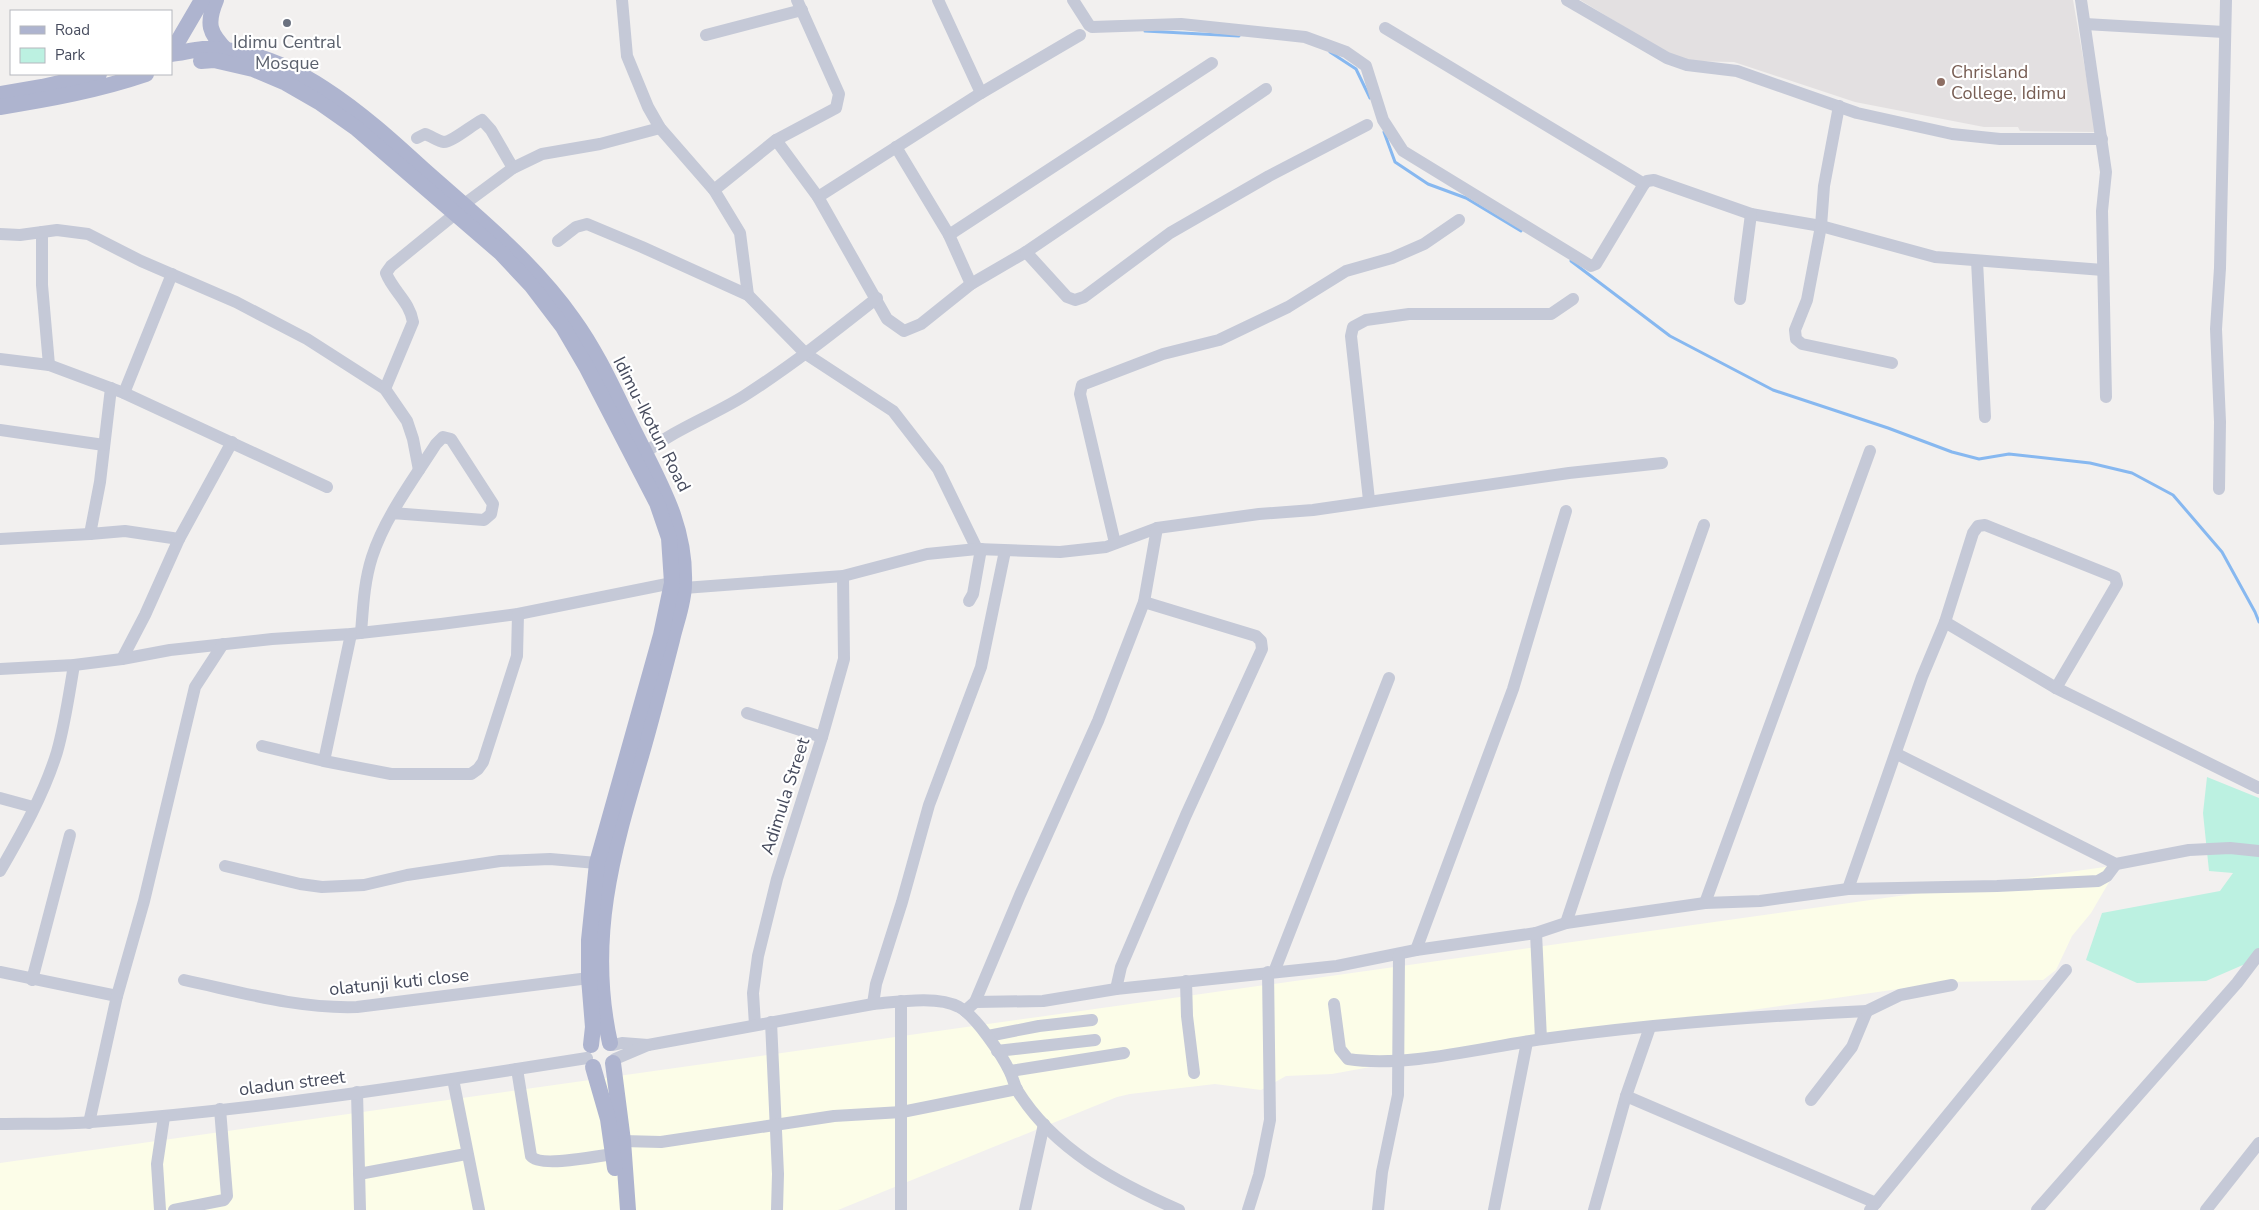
<svg xmlns="http://www.w3.org/2000/svg" width="2259" height="1210" viewBox="0 0 2259 1210" font-family="'Nunito Sans',sans-serif">
<style>
.commercial{fill:#fcfde8}
.education{fill:#e3e0e1}
.green{fill:#bcf1e1}
.lines{fill:none;stroke-linecap:round;stroke-linejoin:round}
.stream{stroke:#87b8f0;stroke-width:3}
.minor{stroke:#c5c9d7;stroke-width:12}
.major{stroke:#aeb4cf;stroke-width:16}
.worship-dot{fill:#6b7280;stroke:#fff;stroke-width:2}
.education-dot{fill:#8d6e63;stroke:#fff;stroke-width:2}
.labels{text-anchor:middle;stroke-width:4.5;stroke-linejoin:round;paint-order:stroke}
.worship-label{font-size:18px;fill:#5b616d;stroke:#fff}
.education-label{font-size:18px;fill:#785e54;stroke:#fff;text-anchor:start}
.street-label{font-size:18px;fill:#464b5d;stroke:#fff}
</style>
<rect width="100%" height="100%" fill="#f2f0ef"/>
<path class="commercial" d="M 2119,865 L 2091,913 L 2072,936 L 2056,970 L 2043,980 L 1948,982 L 1430,1056 L 1332,1074 L 1286,1076 L 1261,1090 L 1215,1084 L 1130,1094 L 1117,1097 L 838,1210 L 0,1210 L 0,1163 Z"/>
<path class="education" d="M 1580,0 L 2073,0 L 2096,132 L 2020,131 L 2018,127 L 1984,127 L 1855,102 L 1734,62 L 1681,61 Z"/>
<path class="green" d="M 2207,777 L 2259,798 L 2259,958 L 2206,981 L 2137,983 L 2086,960 L 2102,913 L 2220,891 L 2233,873 L 2209,871 L 2203,813 Z"/>
<g class="lines">
<g class="stream">
<path d="M 1145,31 L 1239,36"/>
<path d="M 1330,52 L 1356,69 L 1370,98"/>
<path d="M 1384,132 L 1395,162 L 1428,184 L 1466,198 L 1521,231"/>
<path d="M 1571,261 L 1670,336 L 1773,390 L 1888,428 L 1952,452 L 1979,459 L 2009,454 L 2090,463 L 2132,473 L 2173,495 L 2222,552 L 2255,612 L 2259,622"/>
</g>
<g class="minor">
<path d="M 622,0 L 627,56 L 648,107 L 660,128 L 714,190 L 740,233 L 748,295"/>
<path d="M 938,0 L 981,93"/>
<path d="M 1073,0 L 1089,25 L 1092,27 L 1181,24 L 1305,37 L 1346,52 L 1366,66 L 1383,120 L 1403,151 L 1591,266 L 1596,264 L 1644,184"/>
<path d="M 1567,0 L 1667,58 L 1687,65 L 1737,71 L 1857,113 L 1952,134 L 2000,139 L 2102,139"/>
<path d="M 2081,0 L 2106,172 L 2102,211 L 2106,397"/>
<path d="M 2085,24 L 2224,32"/>
<path d="M 1385,28 L 1644,184 L 1647,181 L 1654,180 L 1751,214 L 1821,226 L 1935,257 L 2103,270"/>
<path d="M 706,35 L 802,10"/>
<path d="M 1839,106 L 1824,186 L 1821,226 L 1807,300 L 1795,330 L 1796,339 L 1802,344 L 1892,363"/>
<path d="M 417,138 L 425,134 C 431,136 438,141 444,142 C 452,142 472,125 482,120 L 491,130 L 513,168"/>
<path d="M 776,140 L 818,197 L 887,319 L 904,331 L 921,324 L 971,284 L 1026,252 L 1266,89"/>
<path d="M 896,147 L 949,235 L 971,284"/>
<path d="M 714,190 L 776,140 L 836,108 L 839,94 L 797,0"/>
<path d="M 818,197 L 981,93 L 1080,35"/>
<path d="M 463,205 L 513,168 L 542,154 L 600,144 L 660,128"/>
<path d="M 42,232 L 42,285 L 49,365"/>
<path d="M 0,234 L 20,235 L 57,230 L 88,234 L 141,261 L 236,302 L 307,339 L 385,389 L 407,421 L 413,439 L 419,470"/>
<path d="M 949,235 L 1212,63"/>
<path d="M 558,241 L 576,227 L 587,224 L 642,247 L 748,295 L 806,354 L 893,411 L 938,469 L 977,549"/>
<path d="M 1026,252 L 1067,297 L 1075,300 L 1084,297 L 1170,233 L 1269,176 L 1367,125"/>
<path d="M 1977,261 L 1985,417"/>
<path d="M 1740,299 L 1751,214"/>
<path d="M 0,359 L 49,365 L 124,393 L 327,487"/>
<path d="M 111,388 L 100,482 L 90,534 L 125,531 L 179,539"/>
<path d="M 385,389 L 413,322 C 410,302 393,291 386,273 L 391,266 L 455,214"/>
<path d="M 124,393 L 172,274"/>
<path d="M 0,430 L 104,445"/>
<path d="M 645,453 C 675,429 712,416 744,396 C 791,366 834,332 877,298"/>
<path d="M 2219,489 L 2220,422 L 2216,329 L 2220,268 L 2226,0"/>
<path d="M 1369,500 L 1351,336 L 1353,327 L 1366,320 L 1409,314 L 1551,314 L 1573,299"/>
<path d="M 0,539 L 90,534"/>
<path d="M 1115,543 L 1080,394 L 1082,385 L 1163,354 L 1219,340 L 1288,307 L 1346,271 L 1392,258 L 1424,244 L 1459,220"/>
<path d="M 684,588 L 843,576 L 927,554 L 977,549 L 1060,552 L 1106,547 L 1157,528 L 1259,514 L 1313,510 L 1569,473 L 1662,463"/>
<path d="M 969,601 L 973,594 L 981,549"/>
<path d="M 1945,622 L 2056,688 L 2259,788"/>
<path d="M 361,633 C 363,608 364,582 372,557 C 385,517 413,480 436,444 L 443,437 L 451,439 L 493,504 L 491,514 L 484,520 L 392,513"/>
<path d="M 122,659 L 145,615 L 179,539 L 232,442"/>
<path d="M 0,669 L 74,665 L 122,659 L 170,650 L 272,639 L 351,634 L 441,624 L 518,614 L 672,583"/>
<path d="M 747,713 L 822,737"/>
<path d="M 262,746 L 324,761 L 391,774 L 471,774 L 478,769 L 483,762 L 517,656 L 518,614"/>
<path d="M 1897,754 L 2116,864 L 2189,850 L 2230,848 L 2259,851"/>
<path d="M 324,761 L 351,634"/>
<path d="M 0,798 L 33,807"/>
<path d="M 225,866 L 300,884 L 322,887 L 364,885 L 407,875 L 500,861 L 550,859 L 597,863"/>
<path d="M 0,871 C 22,833 44,794 57,752 C 65,724 69,694 74,665"/>
<path d="M 1848,889 L 1922,677 L 1945,622 L 1973,533 L 1978,526 L 1985,525 L 2115,577 L 2117,584 L 2056,688"/>
<path d="M 1705,903 L 1870,451"/>
<path d="M 1566,923 L 1617,771 L 1704,525"/>
<path d="M 1536,933 L 1541,1039"/>
<path d="M 1416,950 L 1513,689 L 1566,511"/>
<path d="M 0,972 L 117,996"/>
<path d="M 1274,972 L 1389,678"/>
<path d="M 32,980 L 70,835"/>
<path d="M 184,980 C 241,992 298,1009 357,1007 L 589,978"/>
<path d="M 1186,981 L 1187,1016 L 1194,1073"/>
<path d="M 1116,989 L 1121,967 L 1186,815 L 1262,649 L 1261,641 L 1256,636 L 1144,602"/>
<path d="M 975,1002 L 1020,895 L 1098,721 L 1144,602 L 1157,528"/>
<path d="M 873,1004 L 876,984 L 902,902 L 929,805 L 981,667 L 1005,551"/>
<path d="M 1334,1004 L 1340,1049 L 1348,1059 C 1407,1068 1484,1047 1543,1039 C 1651,1024 1759,1016 1867,1011 L 1852,1047 L 1811,1100"/>
<path d="M 965,1011 L 975,1002 L 1043,1001 L 1116,989 L 1337,966 L 1416,950 L 1536,933 L 1566,923 L 1705,903 L 1760,901 L 1848,889 L 1997,886 L 2098,881 L 2107,876 L 2116,864"/>
<path d="M 1867,1011 L 1900,995 L 1952,985"/>
<path d="M 771,1022 L 778,1174 L 777,1210"/>
<path d="M 755,1025 L 753,993 L 758,956 L 777,879 L 822,737 L 844,659 L 843,576"/>
<path d="M 988,1036 L 1039,1026 L 1092,1020"/>
<path d="M 613,1045 L 622,1043 L 648,1045 L 873,1004 C 896,1002 938,995 959,1007 C 975,1015 1002,1055 1010,1072 C 1013,1078 1014,1084 1017,1090 C 1053,1149 1117,1183 1179,1210"/>
<path d="M 997,1051 L 1095,1040"/>
<path d="M 615,1059 L 648,1045"/>
<path d="M 517,1069 L 531,1156 C 540,1168 598,1156 613,1154"/>
<path d="M 1010,1071 L 1124,1053"/>
<path d="M 453,1079 L 479,1210"/>
<path d="M 357,1092 L 360,1210"/>
<path d="M 1626,1096 L 1876,1203"/>
<path d="M 89,1123 L 117,996 L 144,901 L 195,687 L 223,644"/>
<path d="M 0,1124 C 30,1123 61,1125 91,1122 C 257,1110 423,1084 587,1058"/>
<path d="M 623,1141 L 661,1142 L 834,1116 L 902,1112 L 1017,1089"/>
<path d="M 359,1174 L 466,1154"/>
<path d="M 160,1210 L 157,1164 L 164,1117"/>
<path d="M 174,1210 L 224,1200 L 227,1196 L 220,1109"/>
<path d="M 901,1210 L 901,1001"/>
<path d="M 1025,1210 L 1044,1124"/>
<path d="M 1248,1210 L 1259,1175 L 1270,1120 L 1268,972"/>
<path d="M 1378,1210 L 1382,1172 L 1398,1095 L 1399,955"/>
<path d="M 1494,1210 L 1527,1042"/>
<path d="M 1594,1210 L 1626,1096 L 1650,1027"/>
<path d="M 1870,1210 L 2066,970"/>
<path d="M 2037,1210 L 2237,983 L 2259,954"/>
<path d="M 2206,1210 L 2259,1143"/>
</g>
<g class="major">
<path d="M 216,0 C 206,24 209,33 227,51"/>
<path d="M 171,53 L 202,0"/>
<path d="M 171,54 C 181,53 192,50 203,49 C 289,46 366,117 425,171 C 477,217 532,261 573,319 C 600,356 618,400 639,441 C 663,489 686,529 684,584 C 684,603 676,622 672,640 C 662,679 652,718 641,756 C 612,854 587,940 610,1043"/>
<path d="M 201,61 L 214,60 L 253,69 L 286,83 L 319,102 L 356,128 L 501,253 L 531,285 L 563,327 L 587,368 L 657,503 L 669,538 L 672,583 L 661,635 L 597,863 L 589,940 L 589,978 L 593,1027 L 591,1045"/>
<path d="M 0,94 L 42,87 L 99,74"/>
<path d="M 0,107 C 50,99 99,90 146,74"/>
<path d="M 613,1063 L 623,1141 L 628,1210"/>
<path d="M 593,1067 L 608,1119 L 615,1168"/>
</g>
</g>
<circle class="worship-dot" cx="287" cy="23" r="5"/>
<circle class="education-dot" cx="1941" cy="82" r="5"/>
<g class="labels">
<g class="worship-label">
<text x="287" y="48">Idimu Central<tspan x="287" dy="21">Mosque</tspan></text>
</g>
<g class="education-label">
<text x="1951" y="78">Chrisland<tspan x="1951" dy="21">College, Idimu</tspan></text>
</g>
<g class="street-label">
<text transform="translate(652 424) rotate(63)" y="6">Idimu-Ikotun Road</text>
<text transform="translate(785 796) rotate(-72)" y="6">Adimula Street</text>
<text transform="translate(399 982) rotate(-6)" y="6">olatunji kuti close</text>
<text transform="translate(292 1083) rotate(-7)" y="6">oladun street</text>
</g>
</g>
<rect x="10" y="10" width="162" height="65" fill="#ffffff" stroke="#b5b7be"/>
<rect x="20" y="26" width="25" height="8" fill="#aeb4cf" stroke="#b5b7be"/>
<text x="55" y="35" font-size="15" fill="#464b5d">Road</text>
<rect x="20" y="48" width="25" height="15" fill="#bcf1e1" stroke="#b5b7be"/>
<text x="55" y="60" font-size="15" fill="#464b5d">Park</text>
</svg>
